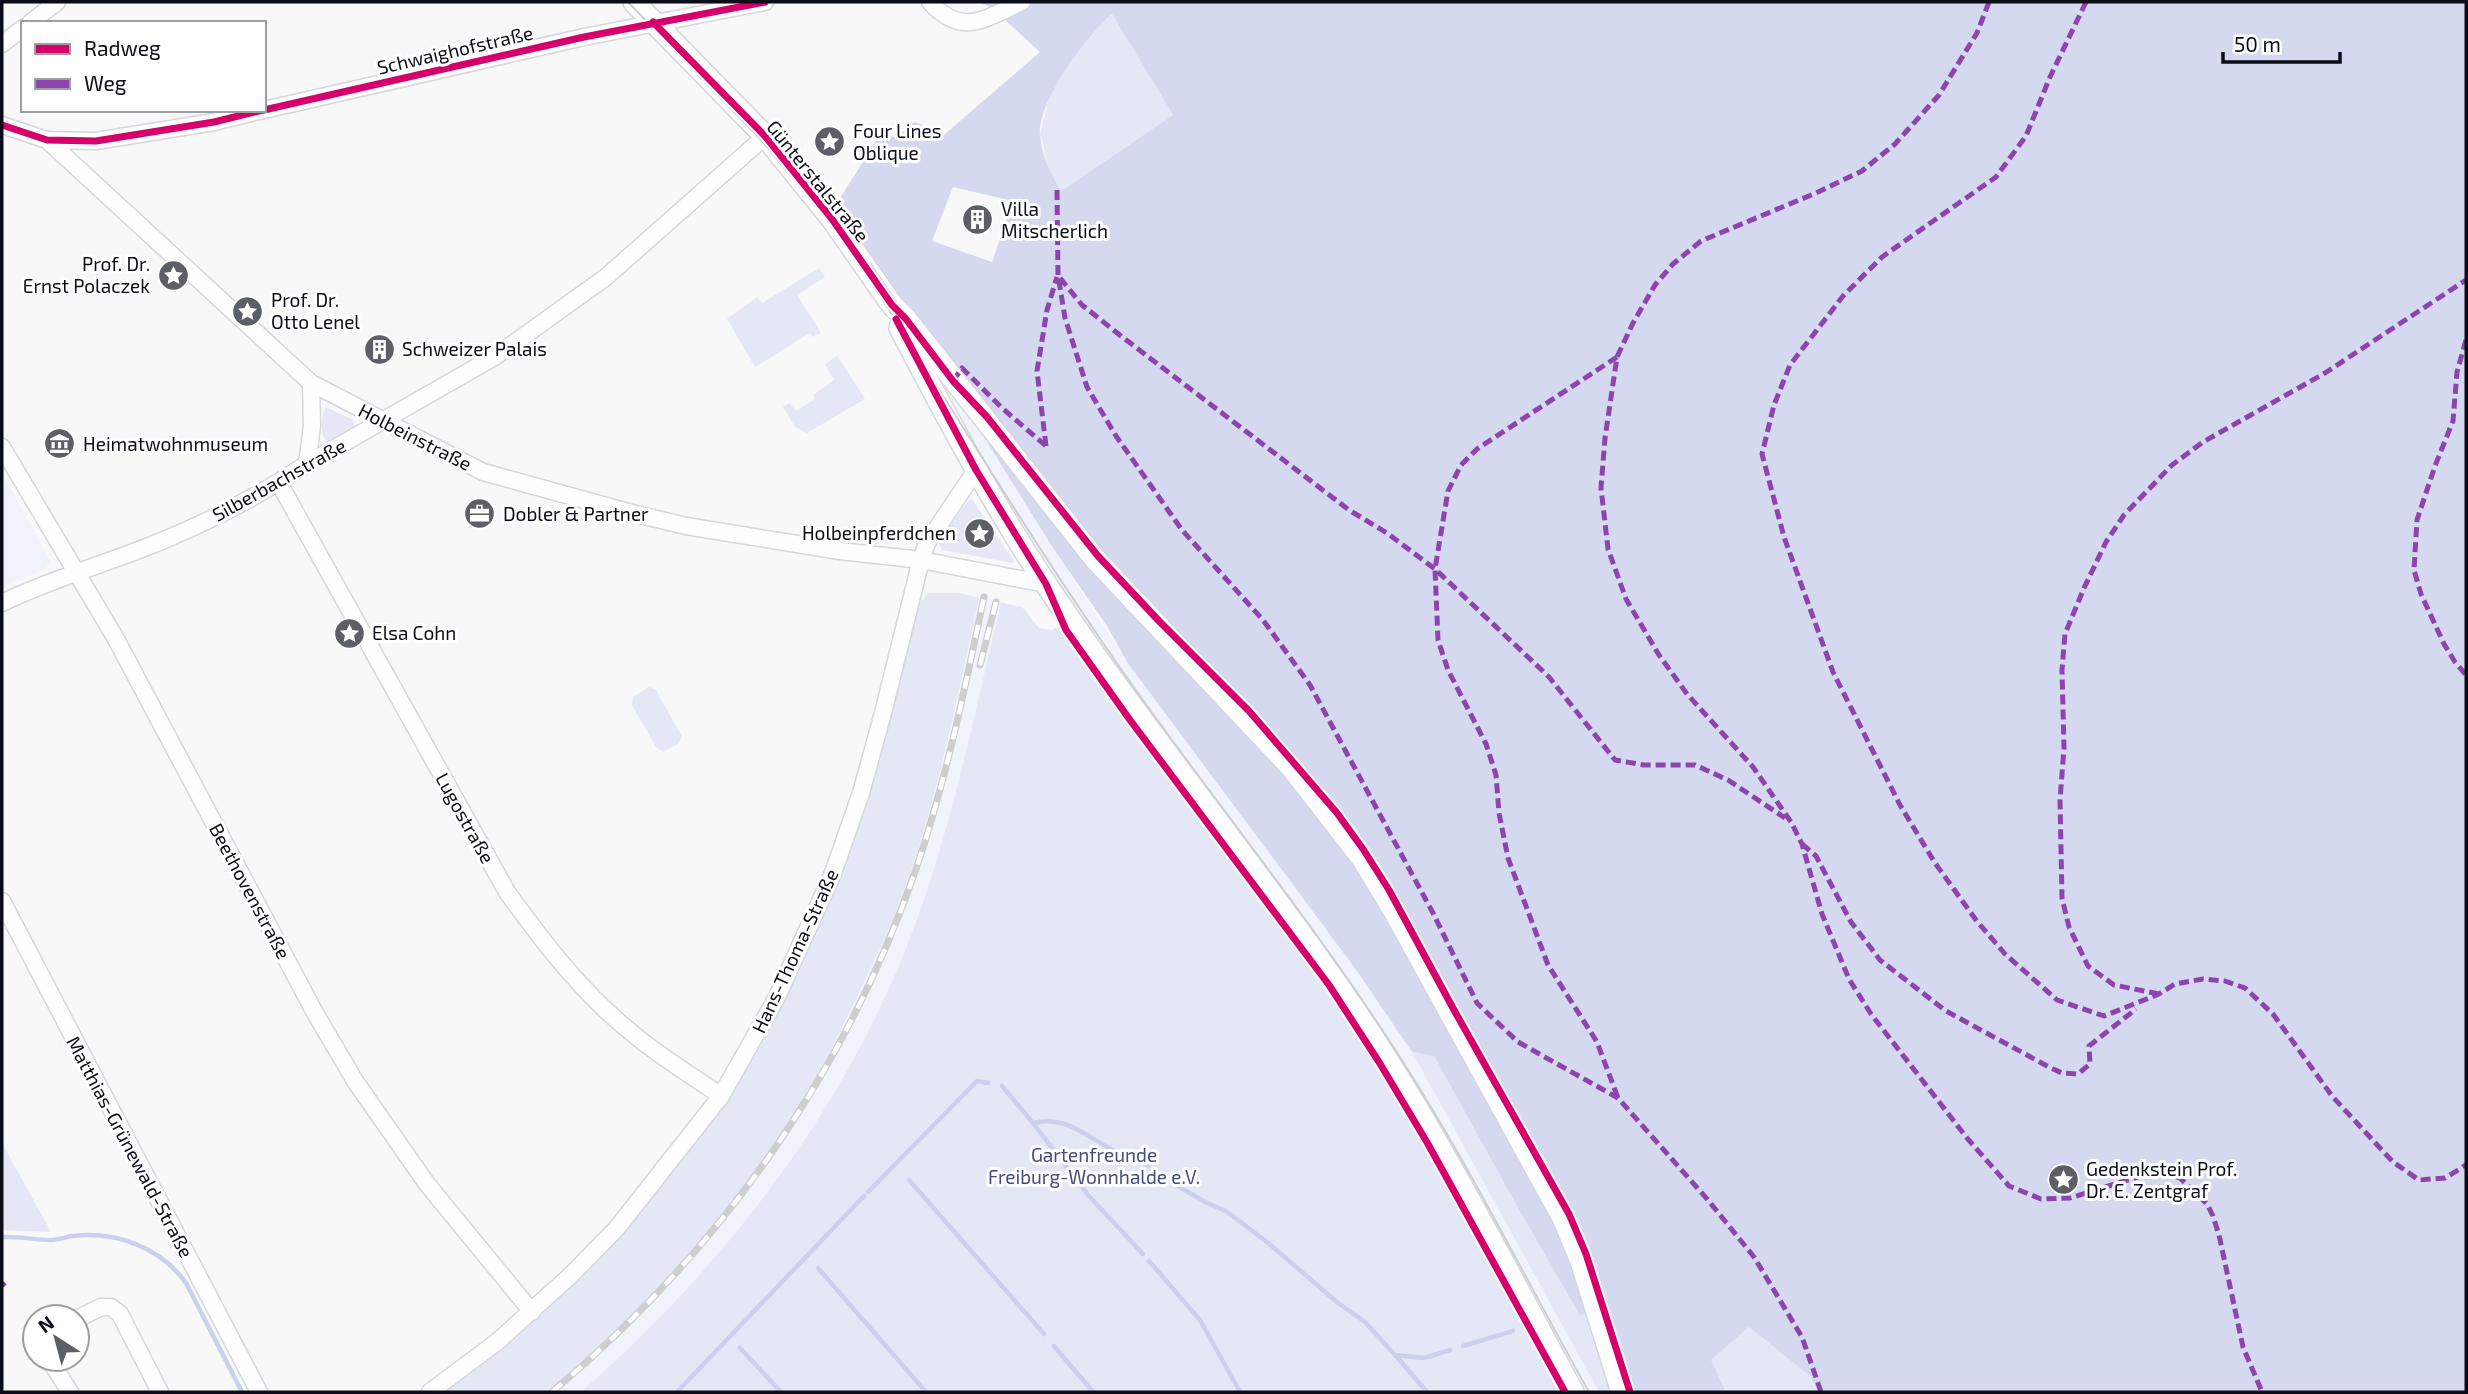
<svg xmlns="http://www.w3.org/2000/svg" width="2468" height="1394" viewBox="0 0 2468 1394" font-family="'Exo 2',sans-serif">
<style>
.built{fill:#f0f2fc}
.green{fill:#e4e7f6}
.forest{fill:#d5d9ef;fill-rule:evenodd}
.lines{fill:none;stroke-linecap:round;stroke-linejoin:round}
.stream{stroke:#cbd1ed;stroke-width:4.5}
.minor-casing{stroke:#d5d7dd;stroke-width:19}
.major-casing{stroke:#d5d7dd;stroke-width:24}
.minor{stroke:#fefefe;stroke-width:16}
.major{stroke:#fefefe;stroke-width:21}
.tram{stroke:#cecece;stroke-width:2}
.rail-casing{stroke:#cecece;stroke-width:7}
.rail{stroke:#fff;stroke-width:4.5;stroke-dasharray:13;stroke-linecap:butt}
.quiet{stroke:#8e44ad;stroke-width:5;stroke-dasharray:10 5;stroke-linecap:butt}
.cycleway-casing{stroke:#fff;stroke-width:11}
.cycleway{stroke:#d6006c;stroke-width:7}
.labels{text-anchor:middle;stroke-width:6;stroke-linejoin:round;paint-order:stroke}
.street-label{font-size:19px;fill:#0a0c17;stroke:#fff}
.poi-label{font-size:19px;fill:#0a0c17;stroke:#fff;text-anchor:start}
.park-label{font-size:19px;fill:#444c80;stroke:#fff}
</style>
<rect width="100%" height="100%" fill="#f8f8f8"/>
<g class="built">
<path d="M 924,348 L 951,384 L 1053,548 L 1127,662 L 1357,971 L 1412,1052 L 1599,1392 L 1583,1392 L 1465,1180 L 1061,595 L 923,368 Z"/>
<path d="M 2,473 L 50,561 L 45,569 L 2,587 Z"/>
<path d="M 959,593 L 1022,607 L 971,893 L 644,1392 L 470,1392 L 652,1230 L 918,753 Z"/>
</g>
<g class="green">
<path d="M 1112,14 L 1173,115 L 1061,191 L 1049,170 L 1040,134 L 1050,95 L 1087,37 Z"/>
<path d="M 819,268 L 825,277 L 797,295 L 821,333 L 813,337 L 810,333 L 755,367 L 727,319 L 757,297 L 762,303 Z"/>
<path d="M 837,356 L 865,399 L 807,433 L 795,427 L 783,407 L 789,403 L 796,411 L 815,399 L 813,395 L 834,380 L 825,364 Z"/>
<path d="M 326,407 L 353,420 L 354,427 L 331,442 L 327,442 C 319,435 321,415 326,407 Z"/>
<path d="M 971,498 L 1014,561 L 1013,563 L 942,550 L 939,544 L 944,530 Z"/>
<path d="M 928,593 L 959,593 L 979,598 C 956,702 936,809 897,909 C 887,936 874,961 862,986 C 841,1031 819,1075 793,1117 C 728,1222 640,1313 547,1392 L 441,1392 L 549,1306 L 622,1234 L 784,997 L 916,608 Z"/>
<path d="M 1001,603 L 1022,607 L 1039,628 L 1052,630 L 1059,627 L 1344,1014 L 1427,1150 L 1561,1392 L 581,1392 C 728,1263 853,1101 919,914 C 955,813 976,707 1001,603 Z"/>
<path d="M 649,687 L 656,690 L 682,737 L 678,744 L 663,752 L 656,747 L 632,705 L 633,697 Z"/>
<path d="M 1412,1052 L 1434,1056 L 1518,1208 L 1580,1314 L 1608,1310 L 1633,1392 L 1599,1392 Z"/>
<path d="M 2,1143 L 51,1232 L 2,1230 Z"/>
<path d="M 1749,1327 L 1811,1377 L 1818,1392 L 1726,1392 L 1710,1360 Z"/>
</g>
<path class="forest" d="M 977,2 L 2466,2 L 2466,1392 L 1818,1392 L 1811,1377 L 1749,1327 L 1711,1360 L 1726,1392 L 1633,1392 L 1608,1310 L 1580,1315 L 1518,1208 L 1434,1056 L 1412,1052 L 1357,971 L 1127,662 L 1107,626 L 1053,548 L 951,384 L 833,209 L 882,132 L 896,138 L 914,122 L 921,124 L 938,140 L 1040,52 L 991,7 ZM 1112,14 L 1173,115 L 1061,191 C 1051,174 1042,156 1040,136 C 1037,102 1087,35 1112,14 ZM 953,187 L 1013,201 L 992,262 L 932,241 Z"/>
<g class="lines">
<g class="stream">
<path d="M 1002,1086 L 1033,1123 C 1064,1115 1083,1134 1109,1148 C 1122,1154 1136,1160 1149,1166"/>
<path d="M 1033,1123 L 1088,1195 L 1143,1254"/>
<path d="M 909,1180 L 1044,1334"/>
<path d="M 1176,1185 L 1207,1203 L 1226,1211 L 1267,1242 L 1338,1303 L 1365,1322 L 1395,1355 L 1424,1358 L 1450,1350"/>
<path d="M 868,1192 L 977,1081 L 988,1083"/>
<path d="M 2,1237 C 18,1236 34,1240 51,1240 C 58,1240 65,1237 72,1236 C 116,1231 160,1247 186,1283 L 242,1392"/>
<path d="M 1149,1261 L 1200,1320 L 1240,1392"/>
<path d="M 818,1268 L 926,1392"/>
<path d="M 1054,1346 L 1093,1392"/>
<path d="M 1463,1346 L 1513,1331"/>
<path d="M 740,1348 L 781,1392"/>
<path d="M 1396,1356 L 1427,1392"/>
<path d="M 677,1392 L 864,1196"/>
</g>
<defs>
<g id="minor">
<path d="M 930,2 C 962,38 986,18 1022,2"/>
<path d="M 30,23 L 57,2"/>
<path d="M 2,44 L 23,28"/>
<path d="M 264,110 L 584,37 L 765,2"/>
<path d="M 2,125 L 47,140 L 311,383 L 483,472 L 628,512 L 686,526 L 840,551 L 921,560 L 1046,584"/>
<path d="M 47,140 L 96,141 L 214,122 L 263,110"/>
<path d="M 2,447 L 116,639 L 315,1013 L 355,1081 L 427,1184 L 532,1312"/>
<path d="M 307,464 L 312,426 L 311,383"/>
<path d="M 279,483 L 507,892 C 544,943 582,993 632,1033 C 659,1056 691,1075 721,1096"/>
<path d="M 2,603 C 43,583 88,569 131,553 C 193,530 253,500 307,464 L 496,356 L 606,277 L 761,140 L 764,135"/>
<path d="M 2,901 L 259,1392"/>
<path d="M 77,1319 L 101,1307 L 111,1307 L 120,1314 L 160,1392"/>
<path d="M 49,1359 L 70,1392"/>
<path d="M 430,1392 L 497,1342 L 572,1274 L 617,1228 L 721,1096 L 777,997 L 833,873 L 861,793 L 883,713 L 921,560 L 927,543 L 976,470"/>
</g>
<g id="major">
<path d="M 634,2 L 764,135 L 832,219 L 892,305 L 906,319 L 1095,559 L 1292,768 L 1362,858 L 1393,909 L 1563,1218 L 1581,1261 L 1622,1392"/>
<path d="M 900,328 C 946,416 993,504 1048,587 C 1144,731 1256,864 1353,1007 C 1436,1130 1503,1263 1573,1392"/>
</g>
</defs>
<use href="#minor" class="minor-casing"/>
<use href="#major" class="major-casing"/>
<use href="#minor" class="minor"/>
<use href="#major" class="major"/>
<g class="tram">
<path d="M 628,2 L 761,140 L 829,222 L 857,260 C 943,393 1024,529 1114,659 C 1208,795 1314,922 1403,1062 C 1471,1168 1527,1282 1589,1392"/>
<path d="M 870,263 L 899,306 L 911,328"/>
</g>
<defs>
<g id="rail">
<path d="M 980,665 L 996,602"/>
<path d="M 552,1392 C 718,1253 845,1075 916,869 C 946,781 965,688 984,597"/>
</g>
</defs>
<use href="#rail" class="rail-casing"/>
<use href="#rail" class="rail"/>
<g class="quiet">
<path d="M 1989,2 L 1977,33 L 1939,95 L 1895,144 L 1862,171 L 1816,193 L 1701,241 L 1673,264 L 1655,285 L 1633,323 L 1617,357 L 1605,438 L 1601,488 L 1608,549 L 1626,599 L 1659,655 L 1687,694 L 1753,767 L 1791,822 L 1802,844 L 1822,914 L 1849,979 L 1871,1014 L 1967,1138 L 2009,1186 L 2041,1199 L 2070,1198 L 2157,1171 L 2180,1178 L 2207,1204 L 2213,1216 L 2219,1235 L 2243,1347 L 2262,1392"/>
<path d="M 2086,2 L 2050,77 L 2026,136 L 1996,177 L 1882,257 L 1843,296 L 1790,365 L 1774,405 L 1762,454 L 1784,537 L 1833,672 L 1900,805 L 1935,863 L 1976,920 L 2005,954 L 2057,1000 L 2104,1016 L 2159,994 L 2175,984 L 2203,979 L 2225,981 L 2245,988 L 2273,1014 L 2332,1096 L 2393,1162 L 2419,1180 L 2445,1178 L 2466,1165"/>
<path d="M 1057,190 L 1058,275 L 1065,318 L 1087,387 L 1116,436 L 1182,530 L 1263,620 L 1310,685 L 1433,913 L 1477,1003 L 1518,1042 L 1618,1098 L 1708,1200 L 1754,1257 L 1802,1337 L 1821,1392"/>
<path d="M 1060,278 L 1082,305 L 1121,336 L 1349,510 L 1387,533 L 1435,569 L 1549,677 L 1615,760 L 1644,765 L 1695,765 L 1728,780 L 1785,818"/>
<path d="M 2466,340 L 2457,372 L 2453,421 L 2435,466 L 2417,520 L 2414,570 L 2421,594 L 2444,644 L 2455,662 L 2466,675"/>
<path d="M 1617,357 L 1477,449 L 1461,465 L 1448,491 L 1435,569 L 1438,640 L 1448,670 L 1486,744 L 1496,775 L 1499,813 L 1508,858 L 1548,965 L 1597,1042 L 1618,1098"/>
<path d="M 953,381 L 962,368 L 1002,408 L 1046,446"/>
<path d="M 1046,446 L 1037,371 L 1047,310 L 1057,277"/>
<path d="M 1802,844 L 1816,856 L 1851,922 L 1880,960 L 1946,1011 L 2049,1067 L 2062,1073 L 2078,1074 L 2090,1064 L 2089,1046 L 2136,1009"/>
<path d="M 2159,994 L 2114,985 L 2088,966 L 2069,927 L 2062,898 L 2060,800 L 2064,748 L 2062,670 L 2065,634 L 2084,588 L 2106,542 L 2124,515 L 2172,465 L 2203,442 L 2325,373 L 2466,280"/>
<path d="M 2,1283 L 5,1286"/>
</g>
<defs>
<g id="cycleway">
<path d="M 653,22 L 764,135 L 832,219 L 892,305 L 906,319 L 953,381 L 987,417 L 1098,556 L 1159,621 L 1249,711 L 1337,813 L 1363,849 L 1389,890 L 1454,1010 L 1569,1214 L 1586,1254 L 1630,1392"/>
<path d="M 264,110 L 584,37 L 765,2"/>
<path d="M 2,125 L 47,140 L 96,141 L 214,122 L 263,110"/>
<path d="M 896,319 L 976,470 L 1046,584 L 1066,630 L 1130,720 L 1329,985 L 1379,1062 L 1428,1144 L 1565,1392"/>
</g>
</defs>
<use href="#cycleway" class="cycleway-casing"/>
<use href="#cycleway" class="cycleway"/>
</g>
<defs>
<symbol id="sight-disc" viewBox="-11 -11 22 22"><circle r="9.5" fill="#5d5f66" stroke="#fff"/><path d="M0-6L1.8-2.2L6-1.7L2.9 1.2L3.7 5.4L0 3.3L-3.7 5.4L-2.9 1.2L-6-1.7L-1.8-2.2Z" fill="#fff"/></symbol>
<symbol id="building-disc" viewBox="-11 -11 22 22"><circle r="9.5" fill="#5d5f66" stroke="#fff"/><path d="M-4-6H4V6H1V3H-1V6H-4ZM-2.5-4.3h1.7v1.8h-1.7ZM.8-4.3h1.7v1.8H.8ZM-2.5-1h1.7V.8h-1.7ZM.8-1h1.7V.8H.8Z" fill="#fff"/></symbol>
<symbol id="museum-disc" viewBox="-11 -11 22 22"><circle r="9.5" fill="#5d5f66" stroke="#fff"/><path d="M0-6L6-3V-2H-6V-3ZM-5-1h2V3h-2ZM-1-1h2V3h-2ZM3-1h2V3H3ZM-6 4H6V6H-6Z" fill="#fff"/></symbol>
<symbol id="office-disc" viewBox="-11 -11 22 22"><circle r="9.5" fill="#5d5f66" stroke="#fff"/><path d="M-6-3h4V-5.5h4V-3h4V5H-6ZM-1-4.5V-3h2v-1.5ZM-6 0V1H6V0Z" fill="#fff"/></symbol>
</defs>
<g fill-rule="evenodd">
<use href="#sight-disc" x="812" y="124" width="35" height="35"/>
<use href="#building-disc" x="960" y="202" width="35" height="35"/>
<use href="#sight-disc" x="156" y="258" width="35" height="35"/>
<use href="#sight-disc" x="230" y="294" width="35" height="35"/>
<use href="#building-disc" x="362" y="332" width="35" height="35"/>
<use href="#museum-disc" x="42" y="426" width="35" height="35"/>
<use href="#office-disc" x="462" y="496" width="35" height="35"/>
<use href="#sight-disc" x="962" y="516" width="35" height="35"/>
<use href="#sight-disc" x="332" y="616" width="35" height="35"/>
<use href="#sight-disc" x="2046" y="1162" width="35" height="35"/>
</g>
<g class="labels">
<g class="street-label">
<text transform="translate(455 50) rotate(-13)" y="7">Schwaighofstraße</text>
<text transform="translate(818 181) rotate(51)" y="7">Günterstalstraße</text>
<text transform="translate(415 437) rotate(27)" y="7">Holbeinstraße</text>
<text transform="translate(279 480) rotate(-29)" y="7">Silberbachstraße</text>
<text transform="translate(465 818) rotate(61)" y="7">Lugostraße</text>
<text transform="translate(250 891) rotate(62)" y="7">Beethovenstraße</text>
<text transform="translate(795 951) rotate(-65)" y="7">Hans-Thoma-Straße</text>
<text transform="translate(130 1147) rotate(62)" y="7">Matthias-Grünewald-Straße</text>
</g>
<g class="poi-label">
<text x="853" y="138">Four Lines<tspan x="853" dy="22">Oblique</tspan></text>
<text x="1001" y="216">Villa<tspan x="1001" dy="22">Mitscherlich</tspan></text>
<text x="150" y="271" text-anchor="end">Prof. Dr.<tspan x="150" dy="22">Ernst Polaczek</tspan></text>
<text x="271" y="307">Prof. Dr.<tspan x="271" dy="22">Otto Lenel</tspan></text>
<text x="402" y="356">Schweizer Palais</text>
<text x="83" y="451">Heimatwohnmuseum</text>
<text x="503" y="521">Dobler &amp; Partner</text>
<text x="956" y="540" text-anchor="end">Holbeinpferdchen</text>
<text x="372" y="640">Elsa Cohn</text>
<text x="2086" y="1176">Gedenkstein Prof.<tspan x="2086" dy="22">Dr. E. Zentgraf</tspan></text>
</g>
<g class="park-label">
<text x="1094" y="1162">Gartenfreunde<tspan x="1094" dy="22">Freiburg-Wonnhalde e.V.</tspan></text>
</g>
</g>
<rect width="2468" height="1394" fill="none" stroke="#0a0c17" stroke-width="7"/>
<rect x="21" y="21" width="245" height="91" fill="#ffffff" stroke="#9d9ea2" stroke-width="2"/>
<rect x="35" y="44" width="35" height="10" fill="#d6006c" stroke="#9d9ea2" stroke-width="2"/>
<text x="84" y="56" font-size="21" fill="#0a0c17">Radweg</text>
<rect x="35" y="79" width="35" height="10" fill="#8e44ad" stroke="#9d9ea2" stroke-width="2"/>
<text x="84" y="91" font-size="21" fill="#0a0c17">Weg</text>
<g transform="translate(56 1338) rotate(324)"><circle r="33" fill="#ffffff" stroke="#9d9ea2" stroke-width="2"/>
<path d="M0-5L12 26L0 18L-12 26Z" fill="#5d5f66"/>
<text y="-10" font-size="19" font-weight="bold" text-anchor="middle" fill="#0a0c17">N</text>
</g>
<path d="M2223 52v10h117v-10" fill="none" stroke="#0a0c17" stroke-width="3.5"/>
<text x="2234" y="52" font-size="21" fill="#0a0c17" stroke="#ffffff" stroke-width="5" paint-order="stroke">50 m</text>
</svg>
